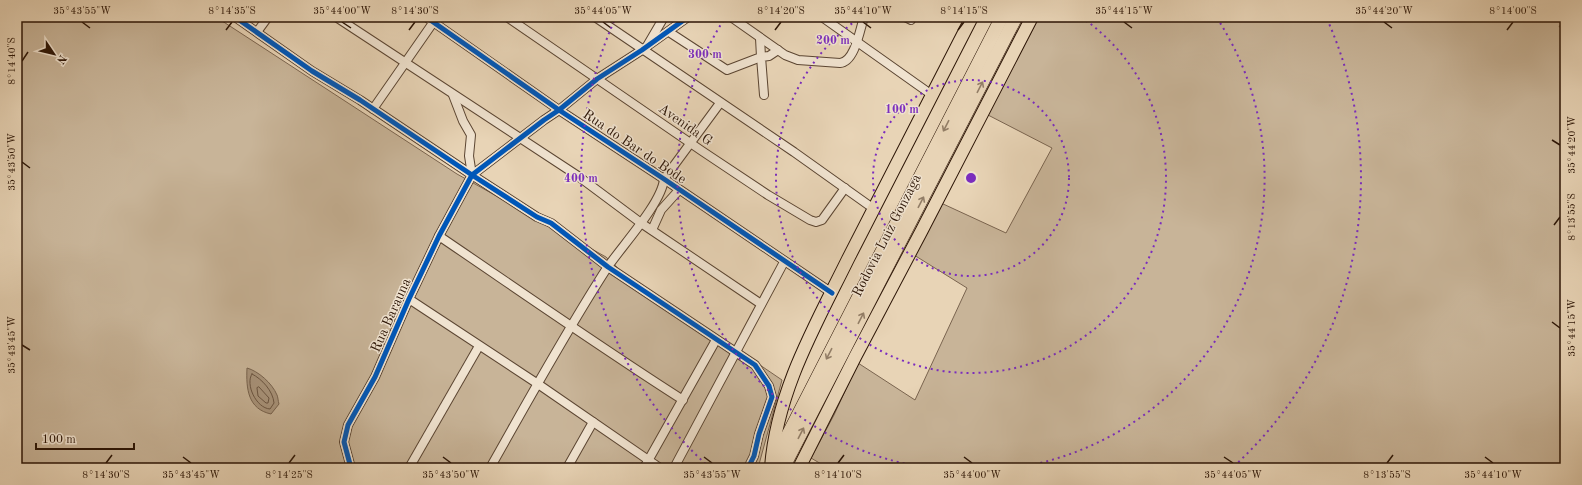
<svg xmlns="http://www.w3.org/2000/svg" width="1582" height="485" viewBox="0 0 1582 485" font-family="'Old Standard TT',serif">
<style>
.green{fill:#c8b498;stroke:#7a644f}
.water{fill:#a8937a;stroke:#76614c}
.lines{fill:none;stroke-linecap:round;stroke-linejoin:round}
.shore{stroke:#6a5440;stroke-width:1}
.minor-casing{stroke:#5b4532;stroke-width:10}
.primary-casing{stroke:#2c1506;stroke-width:14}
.trunk-casing{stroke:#2c1506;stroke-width:14}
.minor{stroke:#f0e3d0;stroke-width:8}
.primary{stroke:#e8d4b6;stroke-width:12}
.trunk{stroke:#e8d4b6;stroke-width:13}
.cycleway-casing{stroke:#f0e3d0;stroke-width:8}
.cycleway{stroke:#0057b8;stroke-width:5}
.oneway{stroke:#937e67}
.ticks{fill:none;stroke:#2c1506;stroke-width:1.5}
.ring{fill:none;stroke:#7b2cbf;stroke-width:2;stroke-dasharray:2 4}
.labels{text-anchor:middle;stroke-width:3;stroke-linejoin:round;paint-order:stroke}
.street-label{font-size:14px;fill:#2c1506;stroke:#f0e3d0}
.centre{fill:#7b2cbf;stroke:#f0e3d0;stroke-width:2}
.ring-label{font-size:12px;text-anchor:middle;font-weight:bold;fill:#7b2cbf;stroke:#f0e3d0;stroke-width:3;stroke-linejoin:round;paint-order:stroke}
.neatline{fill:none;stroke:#2c1506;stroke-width:1.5}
.ticks-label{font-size:10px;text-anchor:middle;fill:#2c1506}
</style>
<rect width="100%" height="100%" fill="#e8d4b6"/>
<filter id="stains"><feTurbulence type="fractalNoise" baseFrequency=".005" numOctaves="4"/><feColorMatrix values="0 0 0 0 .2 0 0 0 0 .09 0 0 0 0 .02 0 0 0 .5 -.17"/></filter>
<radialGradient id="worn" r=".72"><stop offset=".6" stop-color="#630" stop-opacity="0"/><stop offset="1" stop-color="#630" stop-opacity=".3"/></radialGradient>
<g class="green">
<path d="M 17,17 L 216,17 L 457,174 L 606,257 L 620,270 L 782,380 L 758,468 L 17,468 Z"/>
<path d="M 1039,17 L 1565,17 L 1559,27 L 1565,25 L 1565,468 L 828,468 L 811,458 L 834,415 L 858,363 L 915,400 L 967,288 L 914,255 L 941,203 L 1006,233 L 1052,148 L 988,115 Z"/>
</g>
<path class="water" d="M 247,368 C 258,371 272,383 277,395 C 278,397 278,401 279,404 L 271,414 C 248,409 246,389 247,368 Z"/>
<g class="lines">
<g class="shore">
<path d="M 252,374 C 262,379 273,391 274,403 L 270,409 C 256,408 245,384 252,374 Z"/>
<path d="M 259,387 L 269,398 L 268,403 L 266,403 L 258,396 L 257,388 Z"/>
</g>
<defs>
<g id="minor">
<path d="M 235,17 L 312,71 L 360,100 L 472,175 L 537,217 L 551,223 L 608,267 L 755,365 L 769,386 L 772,397 L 759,434 L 754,456 L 748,468"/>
<path d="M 336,17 L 578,176 L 641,223 L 761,304"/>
<path d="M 426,17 L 559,110 L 664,179 L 832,293"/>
<path d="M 507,17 L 702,151 L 768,195 L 810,220 L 816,222 L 822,220 L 845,188"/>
<path d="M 595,17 L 794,152 L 874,209"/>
<path d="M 731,17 L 785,55 L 798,60 L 840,63 C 855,62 860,29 864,17"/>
<path d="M 822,17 L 932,95"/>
<path d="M 905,17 L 911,20 L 912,17"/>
<path d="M 257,32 L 268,17"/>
<path d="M 669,32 L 727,70 L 761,57 L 760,38"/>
<path d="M 647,46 L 664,17"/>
<path d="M 453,95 L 463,121 L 471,135 L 469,156 L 472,175"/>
<path d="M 764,95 L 761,57 L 769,56 L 778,50"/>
<path d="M 373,109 L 437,17"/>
<path d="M 652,230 L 661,210 L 679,190"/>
<path d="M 439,236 C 520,291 600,347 683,400"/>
<path d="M 409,299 L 538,384 L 660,468"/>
<path d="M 351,468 L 344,442 L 348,425 L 375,377 L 409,299 L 439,236 L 472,175 L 544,120 L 559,110 L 597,79 L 642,50 L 688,17"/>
<path d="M 409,468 L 479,346"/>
<path d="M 490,468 C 528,401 565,333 607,268 C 621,247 662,203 664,179 L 720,103"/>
<path d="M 567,468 L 593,422"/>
<path d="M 644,468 L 716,340"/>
<path d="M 674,468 L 784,262"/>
</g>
<g id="primary">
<path d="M 771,467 C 777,391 815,326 848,259 C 889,178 931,98 972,17"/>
<path d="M 799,468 L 855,357 L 922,230 L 1032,17"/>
</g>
<g id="trunk">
<path d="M 771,468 L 1002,17"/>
<path d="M 783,468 L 1016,17"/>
</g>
</defs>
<use href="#minor" class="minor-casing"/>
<use href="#primary" class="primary-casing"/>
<use href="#trunk" class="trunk-casing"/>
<use href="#minor" class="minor"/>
<use href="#primary" class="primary"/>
<use href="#trunk" class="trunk"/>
<defs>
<g id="cycleway">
<path d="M 235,17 L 312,71 L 360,100 L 472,175 L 537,217 L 551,223 L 608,267 L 755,365 L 769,386 L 772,397 L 759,434 L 754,456 L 748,468"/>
<path d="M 426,17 L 559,110 L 664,179 L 832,293"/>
<path d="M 351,468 L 344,442 L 348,425 L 375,377 L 409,299 L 439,236 L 472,175 L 544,120 L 559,110 L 597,79 L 642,50 L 688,17"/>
</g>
</defs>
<use href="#cycleway" class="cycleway-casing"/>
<use href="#cycleway" class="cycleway"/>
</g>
<defs><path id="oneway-shaft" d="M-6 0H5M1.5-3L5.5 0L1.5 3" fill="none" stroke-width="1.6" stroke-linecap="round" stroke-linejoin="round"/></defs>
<g class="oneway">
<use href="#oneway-shaft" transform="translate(980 87) rotate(-63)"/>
<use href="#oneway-shaft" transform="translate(946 126) rotate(117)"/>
<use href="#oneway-shaft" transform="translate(921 202) rotate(-63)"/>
<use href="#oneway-shaft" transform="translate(861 318) rotate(-63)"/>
<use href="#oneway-shaft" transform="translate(829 354) rotate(117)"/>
<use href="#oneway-shaft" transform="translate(801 433) rotate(-63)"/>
</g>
<path class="ticks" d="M 82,22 L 90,28M 342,22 L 351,28M 603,22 L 611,28M 863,22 L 871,28M 1124,22 L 1132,28M 1384,22 L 1392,28M 226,30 L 232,22M 409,30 L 415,22M 775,30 L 781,22M 958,30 L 964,22M 1507,30 L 1513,22M 22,61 L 28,52M 1552,140 L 1560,145M 22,162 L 30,168M 1554,225 L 1560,217M 1552,322 L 1560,328M 22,345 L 30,350M 183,457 L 191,463M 443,457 L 451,463M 704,457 L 712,463M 964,457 L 972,463M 1224,457 L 1233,463M 1485,457 L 1493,463M 106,463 L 112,455M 289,463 L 295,455M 838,463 L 844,455M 1387,463 L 1393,455"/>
<g class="ring">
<circle cx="971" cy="178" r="98"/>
<path d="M1081 17A195 195 0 1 1 861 17"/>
<path d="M928 468A293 293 0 0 1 725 18M1217 18A293 293 0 0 1 1014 468"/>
<path d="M710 468A390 390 0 0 1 615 19M1327 19A390 390 0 0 1 1232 468"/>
</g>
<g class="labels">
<g class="street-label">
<text transform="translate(686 124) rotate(35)" y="5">Avenida G</text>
<text transform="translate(635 146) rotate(34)" y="5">Rua do Bar do Bode</text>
<text transform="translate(886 235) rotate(-63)" y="5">Rodovia Luiz Gonzaga</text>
<text transform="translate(390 315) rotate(-66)" y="5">Rua Barauna</text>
</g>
</g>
<circle cx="971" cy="178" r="6" class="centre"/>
<g class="ring-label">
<text x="833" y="44">200 m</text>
<text x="705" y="58">300 m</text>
<text x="902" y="113">100 m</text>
<text x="581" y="182">400 m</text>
</g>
<rect width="1582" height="485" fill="none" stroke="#e8d4b6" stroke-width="44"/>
<g transform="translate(54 54) rotate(125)" stroke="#f0e3d0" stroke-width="3" paint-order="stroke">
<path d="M0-3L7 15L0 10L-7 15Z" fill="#2c1506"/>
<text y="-6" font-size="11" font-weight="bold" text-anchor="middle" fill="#2c1506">N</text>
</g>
<path d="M36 443v6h98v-6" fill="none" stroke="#2c1506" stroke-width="2"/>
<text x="42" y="443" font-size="12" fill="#2c1506" stroke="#f0e3d0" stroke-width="3" paint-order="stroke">100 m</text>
<rect x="22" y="22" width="1538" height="441" class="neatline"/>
<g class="ticks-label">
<text x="82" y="14">35°43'55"W</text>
<text x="232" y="14">8°14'35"S</text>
<text x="342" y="14">35°44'00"W</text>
<text x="415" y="14">8°14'30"S</text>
<text x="603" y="14">35°44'05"W</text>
<text x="781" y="14">8°14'20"S</text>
<text x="863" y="14">35°44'10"W</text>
<text x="964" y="14">8°14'15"S</text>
<text x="1124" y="14">35°44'15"W</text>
<text x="1384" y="14">35°44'20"W</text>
<text x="1513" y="14">8°14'00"S</text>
<text transform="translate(11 61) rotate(-90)" y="4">8°14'40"S</text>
<text transform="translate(1571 145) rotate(-90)" y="4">35°44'20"W</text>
<text transform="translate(11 162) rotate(-90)" y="4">35°43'50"W</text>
<text transform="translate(1571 217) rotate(-90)" y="4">8°13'55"S</text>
<text transform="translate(1571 328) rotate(-90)" y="4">35°44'15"W</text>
<text transform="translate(11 345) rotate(-90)" y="4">35°43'45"W</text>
<text x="106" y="478">8°14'30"S</text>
<text x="191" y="478">35°43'45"W</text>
<text x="289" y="478">8°14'25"S</text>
<text x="451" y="478">35°43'50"W</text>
<text x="712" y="478">35°43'55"W</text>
<text x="838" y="478">8°14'10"S</text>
<text x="972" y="478">35°44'00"W</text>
<text x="1233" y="478">35°44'05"W</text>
<text x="1387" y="478">8°13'55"S</text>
<text x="1493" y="478">35°44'10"W</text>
</g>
<rect width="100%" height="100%" filter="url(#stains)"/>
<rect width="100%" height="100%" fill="url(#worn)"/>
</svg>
